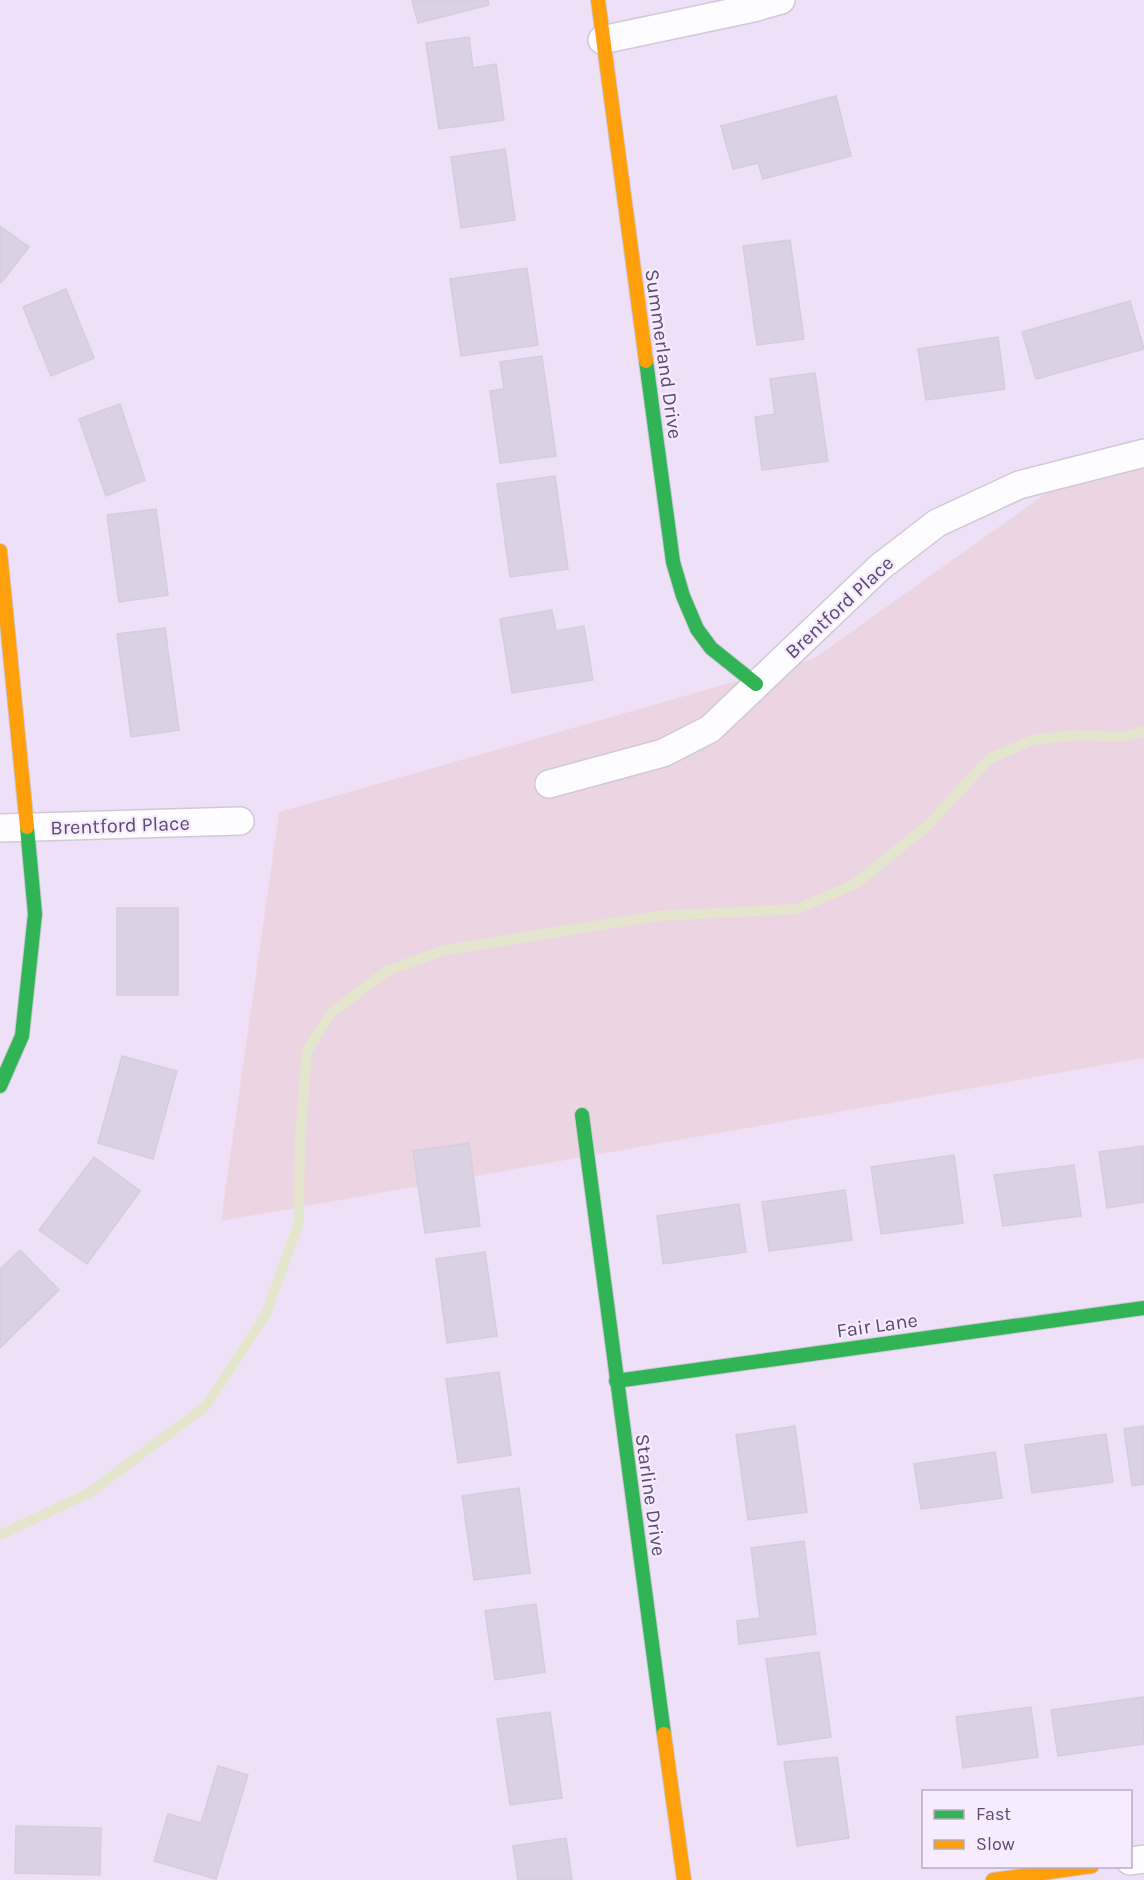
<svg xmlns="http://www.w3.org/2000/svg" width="1144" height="1880" viewBox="0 0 1144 1880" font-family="Karla,sans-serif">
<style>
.residential{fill:#eee1f7;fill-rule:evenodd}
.green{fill:#ecd5e2}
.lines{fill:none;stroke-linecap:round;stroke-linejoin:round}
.stream{stroke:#e3e6cc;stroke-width:10}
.building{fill:#dad2e2;stroke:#d5ccdf;stroke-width:1.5}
.street-casing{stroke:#d0c8d7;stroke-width:30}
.fast-casing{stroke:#cec6d7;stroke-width:16}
.slow-casing{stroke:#cec6d7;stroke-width:16}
.street{stroke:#fdfcfe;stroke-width:27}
.fast{stroke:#30b455;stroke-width:14}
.slow{stroke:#ff9f0a;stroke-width:14}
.labels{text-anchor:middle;stroke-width:4.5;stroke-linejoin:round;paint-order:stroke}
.street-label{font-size:20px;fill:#5a4b73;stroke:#f7ebfe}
</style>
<rect width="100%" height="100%" fill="#f2eaf6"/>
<path class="residential" d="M 0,0 L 1144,0 L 1144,459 L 1066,479 L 813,659 L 279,812 L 222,1220 L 1144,1058 L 1144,1880 L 0,1880 ZM 924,1792 L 1130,1792 L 1130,1866 L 924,1866 Z"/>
<path class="green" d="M 1144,459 L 1144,1058 L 221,1221 L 279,812 L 813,659 L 1066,479 Z"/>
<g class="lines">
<path class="stream" d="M 0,1535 L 89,1493 L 206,1406 L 266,1314 L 299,1222 L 300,1137 L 307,1051 L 331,1013 L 387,971 L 445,950 L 657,916 L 797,909 L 855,884 L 926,827 L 989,759 L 1033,740 L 1075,735 L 1122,737 L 1144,731"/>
</g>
<g class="building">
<path d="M 412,0 L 488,0 L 489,5 L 418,23 Z"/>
<path d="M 469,37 L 473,68 L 496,64 L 504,120 L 439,129 L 426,43 Z"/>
<path d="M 836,96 L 851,156 L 763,179 L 758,163 L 733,169 L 721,126 Z"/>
<path d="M 505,149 L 515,220 L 461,228 L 451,157 Z"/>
<path d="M 0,226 L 29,247 L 1,283 L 0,283 Z"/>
<path d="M 790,240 L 804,339 L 757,345 L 743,246 Z"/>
<path d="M 527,268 L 538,345 L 461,356 L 450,279 Z"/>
<path d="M 66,289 L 94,358 L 51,376 L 23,307 Z"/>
<path d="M 1130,301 L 1144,349 L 1036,379 L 1022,332 Z"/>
<path d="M 998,337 L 1005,389 L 926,400 L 918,349 Z"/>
<path d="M 542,356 L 556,456 L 500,463 L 490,391 L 504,389 L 500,362 Z"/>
<path d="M 815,373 L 828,461 L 762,470 L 755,417 L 775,414 L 770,379 Z"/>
<path d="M 120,404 L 145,480 L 106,496 L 79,419 Z"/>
<path d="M 555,476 L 568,569 L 510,577 L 497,484 Z"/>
<path d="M 156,509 L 168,595 L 119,602 L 107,515 Z"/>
<path d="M 552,610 L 556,631 L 584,626 L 593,680 L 512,693 L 500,619 Z"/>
<path d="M 165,628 L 179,730 L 131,737 L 117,634 Z"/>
<rect x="117" y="908" width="61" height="87"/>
<path d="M 122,1056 L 177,1071 L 153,1159 L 98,1143 Z"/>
<path d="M 469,1143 L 480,1226 L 425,1233 L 413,1151 Z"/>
<path d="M 1144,1146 L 1144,1202 L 1107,1208 L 1099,1152 Z"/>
<path d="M 954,1155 L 963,1223 L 881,1234 L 871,1167 Z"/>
<path d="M 94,1157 L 140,1191 L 87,1264 L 39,1230 Z"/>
<path d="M 1074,1165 L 1081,1216 L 1003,1226 L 994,1175 Z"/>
<path d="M 845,1190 L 852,1240 L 769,1251 L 762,1202 Z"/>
<path d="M 739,1204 L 746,1252 L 663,1264 L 657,1216 Z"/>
<path d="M 20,1250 L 59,1290 L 0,1348 L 0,1269 Z"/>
<path d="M 485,1252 L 497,1336 L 447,1343 L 436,1259 Z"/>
<path d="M 499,1372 L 511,1455 L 458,1463 L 446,1379 Z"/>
<path d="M 795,1426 L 807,1512 L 748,1520 L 736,1435 Z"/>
<path d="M 1144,1426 L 1144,1484 L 1132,1486 L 1124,1429 Z"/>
<path d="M 1106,1434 L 1113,1482 L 1032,1493 L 1025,1445 Z"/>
<path d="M 995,1452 L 1002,1498 L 921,1509 L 914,1464 Z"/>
<path d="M 519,1488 L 530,1573 L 474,1580 L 462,1496 Z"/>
<path d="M 804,1541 L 816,1634 L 739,1644 L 737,1621 L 760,1618 L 751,1548 Z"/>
<path d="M 536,1604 L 545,1672 L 495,1680 L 485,1611 Z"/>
<path d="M 819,1652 L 831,1737 L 778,1745 L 766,1659 Z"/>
<path d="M 1143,1697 L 1144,1744 L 1058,1756 L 1051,1710 Z"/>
<path d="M 1031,1707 L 1038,1757 L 963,1768 L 956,1717 Z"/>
<path d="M 550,1712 L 562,1798 L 510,1805 L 497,1719 Z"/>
<path d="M 837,1757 L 849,1838 L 797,1846 L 784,1762 Z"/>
<path d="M 218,1766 L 248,1775 L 216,1879 L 154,1861 L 168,1814 L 201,1823 Z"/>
<path d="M 16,1826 L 101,1828 L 100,1875 L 15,1873 Z"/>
<path d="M 566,1838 L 572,1880 L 518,1880 L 513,1846 Z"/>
</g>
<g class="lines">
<defs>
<g id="street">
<path d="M 602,40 L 753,8 L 781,0"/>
<path d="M 549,784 L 663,753 L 710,729 L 880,567 L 937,523 L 1019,485 L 1144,453"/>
<path d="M 0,828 L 240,821"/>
<path d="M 1130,1861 L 1144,1859"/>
</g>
<g id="fast">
<path d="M 646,361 L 673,562 L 683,596 L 697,629 L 711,648 L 756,684"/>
<path d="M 0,1086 L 22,1036 L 35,914 L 27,827"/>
<path d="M 582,1115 L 664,1734"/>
<path d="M 616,1381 L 1144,1308"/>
</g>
<g id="slow">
<path d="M 598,0 L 646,361"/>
<path d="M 0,551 L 27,827"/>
<path d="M 664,1734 L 684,1880"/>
<path d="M 993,1880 L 1092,1866"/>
</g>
</defs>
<use href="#street" class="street-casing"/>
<use href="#fast" class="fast-casing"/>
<use href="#slow" class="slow-casing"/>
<use href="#street" class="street"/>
<use href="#fast" class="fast"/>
<use href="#slow" class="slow"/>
</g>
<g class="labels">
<g class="street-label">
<text transform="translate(664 354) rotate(82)" y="7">Summerland Drive</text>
<text transform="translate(839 607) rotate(-43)" y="7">Brentford Place</text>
<text transform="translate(120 825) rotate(-2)" y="7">Brentford Place</text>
<text transform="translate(877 1325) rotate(-8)" y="7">Fair Lane</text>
<text transform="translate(651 1495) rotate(82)" y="7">Starline Drive</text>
</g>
</g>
<rect x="922" y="1790" width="210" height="78" fill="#f7ebfe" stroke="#b8abc6" stroke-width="1.5"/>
<rect x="934" y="1810" width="30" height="9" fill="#30b455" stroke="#b8abc6" stroke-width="1.5"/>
<text x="976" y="1820" font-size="18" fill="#5a4b73">Fast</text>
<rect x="934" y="1840" width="30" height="9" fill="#ff9f0a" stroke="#b8abc6" stroke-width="1.5"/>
<text x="976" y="1850" font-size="18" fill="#5a4b73">Slow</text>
</svg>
